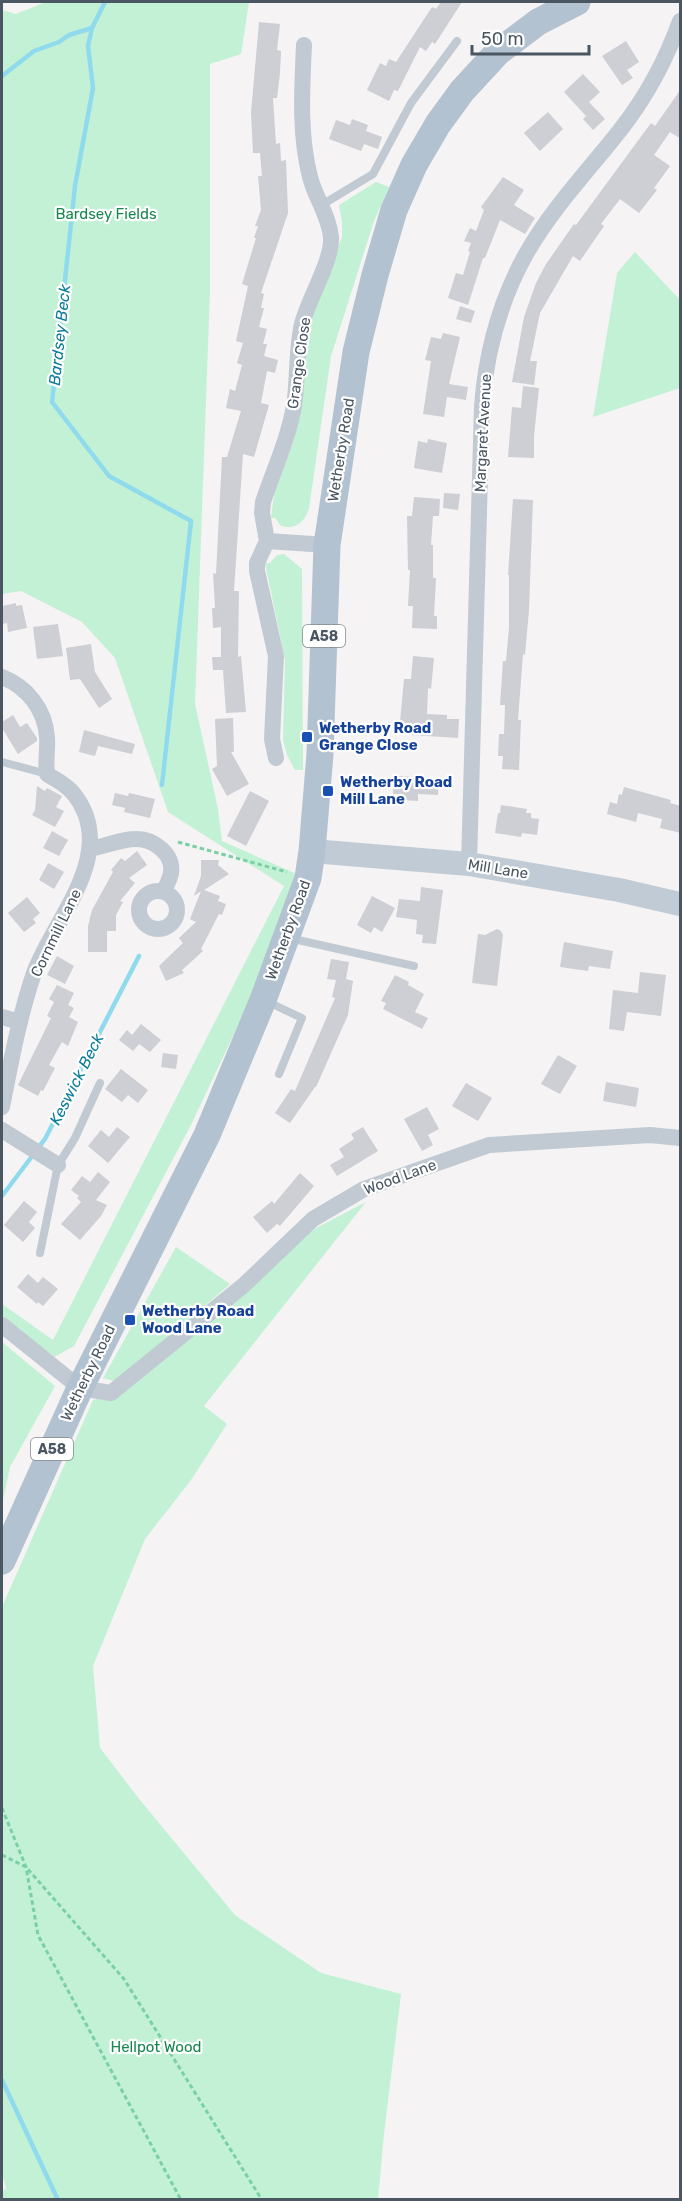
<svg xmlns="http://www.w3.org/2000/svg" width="682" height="2201" viewBox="0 0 682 2201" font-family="Rubik,sans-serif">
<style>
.green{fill:#c3f1d5}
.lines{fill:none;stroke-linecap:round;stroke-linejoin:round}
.stream{stroke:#90daee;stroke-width:4.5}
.building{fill:#cdcfd5}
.path{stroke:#7ad0a6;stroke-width:3;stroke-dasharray:4.5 3;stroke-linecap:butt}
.lane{stroke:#c1cad2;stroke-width:8}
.street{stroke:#c1cad2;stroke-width:16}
.secondary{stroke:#c1cbd6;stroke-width:24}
.primary{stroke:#b3c2d1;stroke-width:27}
.transit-dot{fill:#1a4fb4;stroke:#fff;stroke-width:2}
.labels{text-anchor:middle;stroke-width:4.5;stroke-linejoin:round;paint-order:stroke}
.shield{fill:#fff;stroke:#808990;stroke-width:1.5}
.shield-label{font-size:14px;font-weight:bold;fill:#4a5661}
.park-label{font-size:15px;fill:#17864f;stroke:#fff}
.street-label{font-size:15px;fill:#4a5661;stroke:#fff}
.transit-label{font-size:15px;font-weight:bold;fill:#164399;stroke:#fff;text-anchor:start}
.water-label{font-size:16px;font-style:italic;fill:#0c7c9b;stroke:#fff}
</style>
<rect width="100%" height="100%" fill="#f5f3f3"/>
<g class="green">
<path d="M 46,2 L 249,2 L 241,54 L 210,64 L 210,290 L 195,704 L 218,809 L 222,841 L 299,875 L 251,998 L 191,1125 L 74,1346 L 54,1357 L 2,1317 L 2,1304 L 53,1340 L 284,886 L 168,812 L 115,658 L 82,622 L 21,591 L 2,594 L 2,10 L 16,14 Z"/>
<path d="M 376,182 L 389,187 L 374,221 L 331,356 L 309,508 C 305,522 296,530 281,526 L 275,518 L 271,518 L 274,494 L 294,440 L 307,331 L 342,237 L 342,222 L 339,205 Z"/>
<path d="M 635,252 L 680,300 L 680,388 L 593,417 L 617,273 Z"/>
<path d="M 284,554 L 302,569 L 303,770 L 295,770 L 287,755 L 283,740 L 285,660 L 265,563 L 270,563 L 277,555 Z"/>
<path d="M 366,1202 L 204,1406 L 227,1424 L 191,1480 L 145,1539 L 93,1666 L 100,1748 L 140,1800 L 235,1915 L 321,1973 L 401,1994 L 384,2134 L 378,2199 L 2,2199 L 2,2192 L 6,2188 L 2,2173 L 2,1607 L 93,1400 L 120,1395 L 314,1229 Z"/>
<path d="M 176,1247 L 230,1284 L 117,1382 L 103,1378 Z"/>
<path d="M 2,1342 L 55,1386 L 10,1467 L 2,1505 Z"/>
</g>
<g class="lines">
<g class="stream">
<path d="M 105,2 L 92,28 L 88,46 L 93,88 L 75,186 L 52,402 L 109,476 L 191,521 L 162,785"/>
<path d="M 2,76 L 34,51 L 59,42 L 69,35 L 92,28"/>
<path d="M 38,1148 L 45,1139 L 139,956"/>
<path d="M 2,1196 L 33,1155"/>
<path d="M 2,2080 L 58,2200"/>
</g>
</g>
<g class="building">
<path d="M 441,2 L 462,2 L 435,44 L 432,42 L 426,51 L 420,47 L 398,91 L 394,90 L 389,101 L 367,90 L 380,63 L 386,66 L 389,59 L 396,62 L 432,7 L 436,9 Z"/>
<path d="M 259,22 L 280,24 L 277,50 L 281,51 L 280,73 L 277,98 L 273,98 L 276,144 L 280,143 L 281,161 L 286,160 L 288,213 L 261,293 L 264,294 L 261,308 L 264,308 L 259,327 L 267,329 L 263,344 L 267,344 L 264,356 L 278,360 L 275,373 L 267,371 L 261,403 L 269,405 L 254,457 L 243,454 L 234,591 L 239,591 L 238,657 L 241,656 L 246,712 L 226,713 L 223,670 L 213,670 L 212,657 L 221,657 L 221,627 L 213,628 L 212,608 L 215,608 L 213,573 L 216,574 L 222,457 L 227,457 L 241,411 L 226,408 L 230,389 L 235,391 L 242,365 L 237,363 L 243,343 L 236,341 L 248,286 L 242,284 L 256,238 L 254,238 L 258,226 L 255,226 L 261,210 L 258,176 L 262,176 L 260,153 L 253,153 L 251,113 Z"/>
<path d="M 626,41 L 639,62 L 627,70 L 633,78 L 622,85 L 602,56 Z"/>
<path d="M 583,74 L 600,92 L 589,102 L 605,119 L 593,130 L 583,119 L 586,116 L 564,92 Z"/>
<path d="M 681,89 L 681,139 L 670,132 L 654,155 L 670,166 L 654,188 L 657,190 L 639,213 L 620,199 L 601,224 L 604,226 L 580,261 L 573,256 L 540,313 L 530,361 L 537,361 L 534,385 L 512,382 L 524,317 L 536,283 L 546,264 L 574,224 L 576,225 L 651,123 L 655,126 Z"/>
<path d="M 548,112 L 563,129 L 540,151 L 524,133 Z"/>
<path d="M 352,119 L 368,125 L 366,131 L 382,137 L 378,149 L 364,144 L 361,151 L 329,139 L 336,120 L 350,125 Z"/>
<path d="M 503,177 L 524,190 L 514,205 L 535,218 L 525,234 L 500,220 L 485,258 L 483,258 L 468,305 L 448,298 L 456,273 L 463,275 L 470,252 L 468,251 L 471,243 L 464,241 L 470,228 L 476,231 L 484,210 L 481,207 Z"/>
<path d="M 460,306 L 475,311 L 471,323 L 456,319 Z"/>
<path d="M 443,333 L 460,337 L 449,384 L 468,387 L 466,400 L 447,397 L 444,417 L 423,414 L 431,361 L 425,360 L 431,337 L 441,339 Z"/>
<path d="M 523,386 L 539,388 L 534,436 L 534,458 L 508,457 L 512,407 L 521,408 Z"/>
<path d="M 428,439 L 447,443 L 442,473 L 414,468 L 418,441 L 427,443 Z"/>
<path d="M 444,493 L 460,494 L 458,510 L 443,508 Z"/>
<path d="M 414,497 L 440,499 L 439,516 L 433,516 L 431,545 L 433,545 L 433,578 L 436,578 L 434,616 L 437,616 L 437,629 L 412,628 L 413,606 L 408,606 L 410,570 L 408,570 L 407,516 L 412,516 Z"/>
<path d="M 513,499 L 533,500 L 529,610 L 525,655 L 523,654 L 518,720 L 521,720 L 519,770 L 502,769 L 503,756 L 498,756 L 499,734 L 504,734 L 505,705 L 500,705 L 503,661 L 506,661 L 509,627 L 509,575 L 508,575 Z"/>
<path d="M 16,603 L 16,606 L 22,605 L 27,628 L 8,632 L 7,623 L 2,624 L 2,606 Z"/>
<path d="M 58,624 L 63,656 L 37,659 L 33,627 Z"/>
<path d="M 91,644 L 95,672 L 112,699 L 99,708 L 80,679 L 70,680 L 66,648 Z"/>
<path d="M 413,656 L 434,658 L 431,689 L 428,688 L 427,714 L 447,715 L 447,719 L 459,719 L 458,738 L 395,734 L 395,722 L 400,722 L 404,679 L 411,679 Z"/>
<path d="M 13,715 L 20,727 L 27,723 L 37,738 L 37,741 L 18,754 L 2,728 L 2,722 Z"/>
<path d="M 233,718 L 234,752 L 231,752 L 249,784 L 227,796 L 212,769 L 217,766 L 215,719 Z"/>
<path d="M 84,730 L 135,744 L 132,754 L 98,746 L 95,756 L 79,752 Z"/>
<path d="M 394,776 L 439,778 L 438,795 L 418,794 L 418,801 L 400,800 L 400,794 L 393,794 Z"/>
<path d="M 37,786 L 45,791 L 47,788 L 62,796 L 56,807 L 64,811 L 55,827 L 32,815 L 35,810 Z"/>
<path d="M 624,787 L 671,800 L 670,803 L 681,806 L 681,833 L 660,828 L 662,819 L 638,813 L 636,822 L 607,814 L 610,802 L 617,804 L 619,794 L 622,795 Z"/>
<path d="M 250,791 L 269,801 L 246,846 L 227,836 Z"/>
<path d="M 115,793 L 128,796 L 129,793 L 155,799 L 150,818 L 124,812 L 125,808 L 112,805 Z"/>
<path d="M 501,805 L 527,809 L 526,813 L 531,813 L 531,818 L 539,819 L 537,835 L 522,833 L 521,837 L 495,833 L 498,813 L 500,813 Z"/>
<path d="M 52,831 L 68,840 L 59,856 L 43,848 Z"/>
<path d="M 137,851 L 147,865 L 129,878 L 135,883 L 120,901 L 123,902 L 116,915 L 116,931 L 107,931 L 107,952 L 88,952 L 88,926 L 92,910 L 113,872 L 111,870 L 121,858 L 125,861 Z"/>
<path d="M 201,860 L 219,860 L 218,865 L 229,874 L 204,890 L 220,896 L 218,901 L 226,904 L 222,915 L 219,914 L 201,949 L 203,951 L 182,970 L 184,973 L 166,981 L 159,966 L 183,943 L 179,938 L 196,922 L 190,919 L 201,891 L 194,896 L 201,876 Z"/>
<path d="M 48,863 L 64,872 L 54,889 L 39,880 Z"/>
<path d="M 421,887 L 443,890 L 436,944 L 422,943 L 423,935 L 416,934 L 417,920 L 396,917 L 399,899 L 420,901 Z"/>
<path d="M 372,896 L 395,908 L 382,932 L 374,927 L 371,933 L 357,925 Z"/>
<path d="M 27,897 L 40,913 L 33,919 L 36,923 L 24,932 L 8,913 Z"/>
<path d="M 497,929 L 501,931 L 503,935 L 497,986 L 472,983 L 478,934 L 485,935 Z"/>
<path d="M 564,942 L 613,951 L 610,969 L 589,966 L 588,971 L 560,967 Z"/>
<path d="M 57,956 L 74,966 L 65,984 L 47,975 Z"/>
<path d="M 331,959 L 349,962 L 346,979 L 353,981 L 348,1015 L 316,1087 L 315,1087 L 290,1123 L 275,1113 L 291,1089 L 295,1091 L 335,998 L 332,997 L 336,980 L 327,979 Z"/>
<path d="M 640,972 L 666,975 L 661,1016 L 627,1012 L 624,1031 L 609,1029 L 613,990 L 638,993 Z"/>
<path d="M 395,975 L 409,982 L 408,985 L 424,994 L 415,1012 L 428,1018 L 422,1029 L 383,1009 L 386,1003 L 381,1001 Z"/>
<path d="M 57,985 L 74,993 L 68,1005 L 74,1008 L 69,1017 L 78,1022 L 68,1046 L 62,1042 L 49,1065 L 55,1068 L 43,1091 L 41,1090 L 38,1096 L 18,1085 L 51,1018 L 47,1016 L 54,1002 L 49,999 Z"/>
<path d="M 141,1024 L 161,1040 L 150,1052 L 139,1044 L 133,1051 L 119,1040 L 127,1030 L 132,1035 Z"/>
<path d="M 163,1053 L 178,1055 L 176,1069 L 161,1067 Z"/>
<path d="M 558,1055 L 577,1066 L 560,1094 L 541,1084 Z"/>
<path d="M 121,1069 L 148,1090 L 138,1103 L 128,1095 L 122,1102 L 105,1089 Z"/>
<path d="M 606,1082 L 639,1088 L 636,1107 L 603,1101 Z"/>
<path d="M 466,1083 L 492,1098 L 478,1121 L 452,1106 Z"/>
<path d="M 427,1107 L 439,1129 L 428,1135 L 433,1145 L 422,1151 L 404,1119 Z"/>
<path d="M 117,1127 L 130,1137 L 108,1163 L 88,1146 L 101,1130 L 109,1137 Z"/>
<path d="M 363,1127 L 378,1151 L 337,1176 L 330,1165 L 344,1157 L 339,1149 L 354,1139 L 351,1134 Z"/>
<path d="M 98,1172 L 110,1182 L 96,1200 L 107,1205 L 101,1216 L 80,1240 L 61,1224 L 81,1202 L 77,1198 L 79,1196 L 71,1190 L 82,1176 L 90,1182 Z"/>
<path d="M 300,1173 L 314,1186 L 280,1226 L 277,1224 L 267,1233 L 253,1217 L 272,1201 L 274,1204 Z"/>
<path d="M 24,1201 L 37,1212 L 29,1222 L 35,1228 L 23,1242 L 4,1225 Z"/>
<path d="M 28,1274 L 38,1283 L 43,1277 L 58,1289 L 43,1306 L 38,1302 L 37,1304 L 17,1287 Z"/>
</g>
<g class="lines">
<g class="path">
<path d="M 178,842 L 287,872"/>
<path d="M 2,1808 L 26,1867 L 38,1935 L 181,2200"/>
<path d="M 2,1855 L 26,1867 L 124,1979 L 262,2200"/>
</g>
<g class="lane">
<path d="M 320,206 L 373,174 L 411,103 L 457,41"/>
<path d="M 2,762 L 47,774"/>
<path d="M 289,938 L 414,966"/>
<path d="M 266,1001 L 302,1018 L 279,1074"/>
<path d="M 40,1253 L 58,1165 L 75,1138 L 100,1083"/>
</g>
<g class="street">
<path d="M 267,541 L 327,545"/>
<path d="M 2,677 C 27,687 45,709 47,737 C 48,750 45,761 47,774 C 56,780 67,785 73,793 C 121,852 54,918 34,973 C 19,1017 11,1062 2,1107"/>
<path d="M 276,758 L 272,739 L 276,656 L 257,571 L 257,563 L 267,541 L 262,513 L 263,502 C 274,469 288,440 294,406 C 298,379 296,351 302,324 C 308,300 333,259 331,237 C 329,216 315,197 310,177 C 299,134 302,89 304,45"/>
<path d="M 89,849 C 104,847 121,839 135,839 C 153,838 174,854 171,873 C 170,879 166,886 164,891"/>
<path d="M 469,864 L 482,406 C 486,352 500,301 526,254 C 552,208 589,170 621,129 C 646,97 666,60 680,21"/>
<circle cx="158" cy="910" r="19"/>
<path d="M 2,1017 L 20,1022"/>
<path d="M 2,1130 L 58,1165"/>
<path d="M 2,1325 L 80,1388 L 111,1393 L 244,1285 L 313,1219 L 364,1189 L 489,1145 L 650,1135 L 680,1138"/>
</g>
<path class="secondary" d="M 312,851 L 469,864 L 619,890 L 680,904"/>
<path class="primary" d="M 2,1561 L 80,1388 L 207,1135 L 263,1000 L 308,878 L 312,851 L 320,754 L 327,545 L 356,352 L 375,275 L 394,210 L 414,165 L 438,124 L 462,91 L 498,52 L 538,22 L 577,2"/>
</g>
<g class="transit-dot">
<rect x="301" y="731" width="12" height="12" rx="3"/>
<rect x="322" y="785" width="12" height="12" rx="3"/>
<rect x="124" y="1314" width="12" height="12" rx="3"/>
</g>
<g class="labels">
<g class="shield">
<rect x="303" y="625" width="42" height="22" rx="4.5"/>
<rect x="31" y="1438" width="42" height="22" rx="4.5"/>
</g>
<g class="shield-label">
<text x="324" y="641">A58</text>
<text x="52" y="1454">A58</text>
</g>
<g class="park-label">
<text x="106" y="219">Bardsey Fields</text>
<text x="156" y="2052">Hellpot Wood</text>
</g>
<g class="street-label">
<text transform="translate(299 363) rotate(-82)" y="5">Grange Close</text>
<text transform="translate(483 433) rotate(-87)" y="5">Margaret Avenue</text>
<text transform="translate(341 450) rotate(-81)" y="5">Wetherby Road</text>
<text transform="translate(498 869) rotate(9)" y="5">Mill Lane</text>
<text transform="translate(288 930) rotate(-70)" y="5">Wetherby Road</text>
<text transform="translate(56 933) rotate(-64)" y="5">Cornmill Lane</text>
<text transform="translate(400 1177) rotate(-20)" y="5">Wood Lane</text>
<text transform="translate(88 1373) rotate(-64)" y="5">Wetherby Road</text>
</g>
<g class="transit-label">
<text x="319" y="733">Wetherby Road<tspan x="319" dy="17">Grange Close</tspan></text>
<text x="340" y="787">Wetherby Road<tspan x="340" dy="17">Mill Lane</tspan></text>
<text x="142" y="1316">Wetherby Road<tspan x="142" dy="17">Wood Lane</tspan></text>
</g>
<g class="water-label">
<text transform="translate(59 335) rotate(-84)" y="6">Bardsey Beck</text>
<text transform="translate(76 1079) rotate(-63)" y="6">Keswick Beck</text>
</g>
</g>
<rect width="682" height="2201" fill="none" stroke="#4a5661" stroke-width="6"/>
<path d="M472 45v9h117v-9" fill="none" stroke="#4a5661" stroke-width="3"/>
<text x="481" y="45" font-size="18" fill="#4a5661" stroke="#ffffff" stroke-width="4.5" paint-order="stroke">50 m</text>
</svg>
